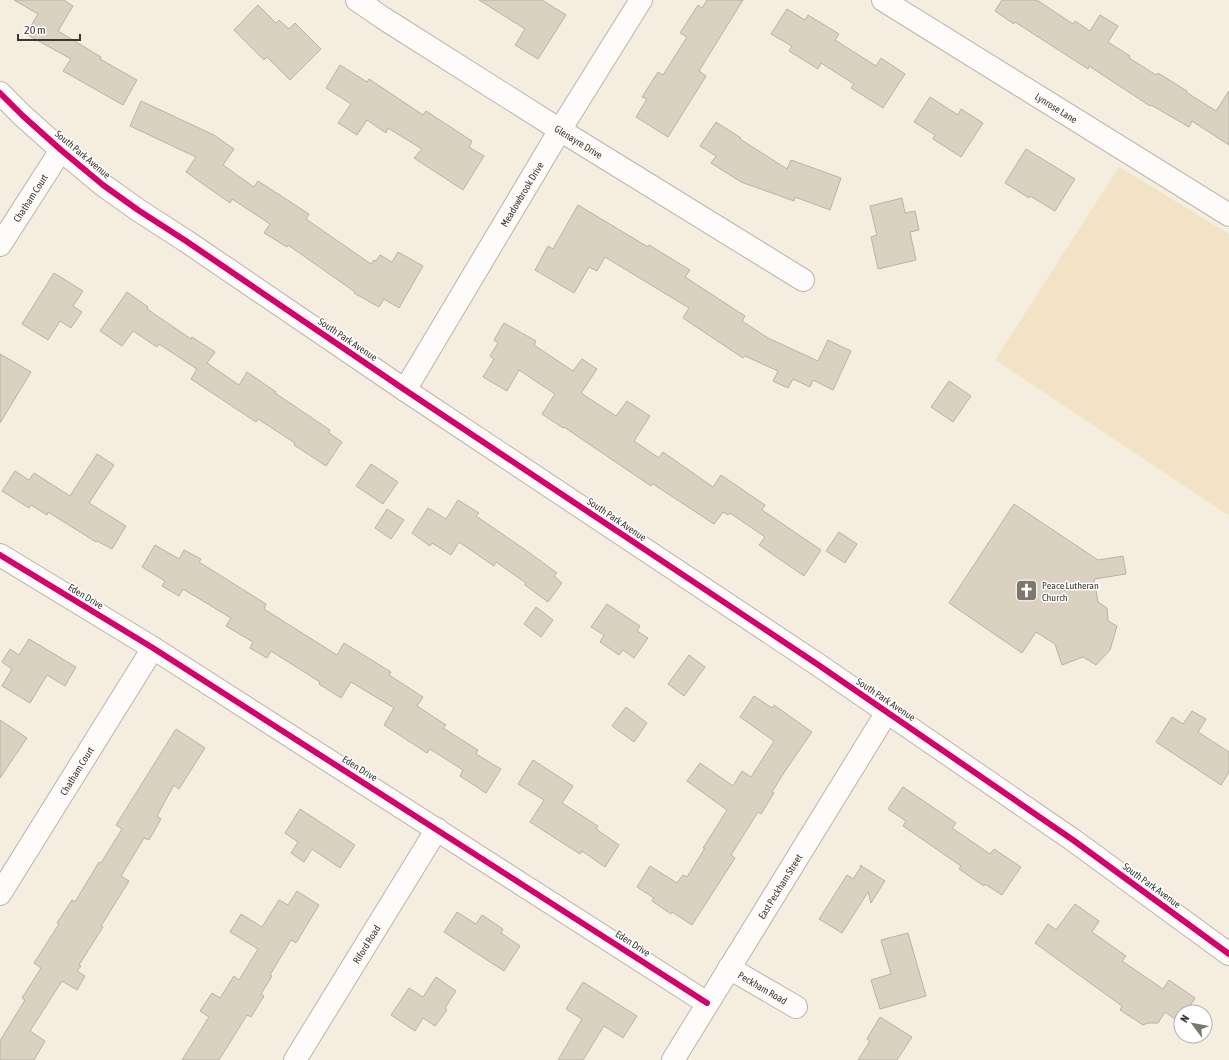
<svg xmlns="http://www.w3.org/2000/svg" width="1229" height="1060" viewBox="0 0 1229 1060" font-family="'Asap Condensed',sans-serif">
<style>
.green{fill:#f3e3c6}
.building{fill:#dad1c0;stroke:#b8b2a7}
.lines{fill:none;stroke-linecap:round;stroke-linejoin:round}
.minor-casing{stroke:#bbb4aa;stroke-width:24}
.secondary-casing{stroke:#bbb4aa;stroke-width:24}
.minor{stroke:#fefcfa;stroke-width:22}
.secondary{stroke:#fefcfa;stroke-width:22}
.cycleway-casing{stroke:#fff;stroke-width:8}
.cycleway{stroke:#d6006c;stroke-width:6}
.labels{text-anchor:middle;stroke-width:3;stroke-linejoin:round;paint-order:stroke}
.street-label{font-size:10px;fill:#3c372e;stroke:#fff}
.poi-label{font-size:10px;fill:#3c372e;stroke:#fff;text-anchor:start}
</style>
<rect width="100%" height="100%" fill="#f5eddf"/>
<path class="green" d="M 1119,167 L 1229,234 L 1229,516 L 995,360 Z"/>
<g class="building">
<path d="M 14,0 L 64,0 L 73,6 L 58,31 L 101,57 L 100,59 L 137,80 L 123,105 L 63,71 L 71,59 L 26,34 L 38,14 Z"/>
<path d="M 479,0 L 542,0 L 566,15 L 538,59 L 515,45 L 525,29 Z"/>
<path d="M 707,0 L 743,0 L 699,71 L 706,76 L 668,137 L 636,117 L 647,99 L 642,97 L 658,72 L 663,75 L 687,37 L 680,33 L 698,5 L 702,8 Z"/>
<path d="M 1002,0 L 1037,0 L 1073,24 L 1075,21 L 1090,31 L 1100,15 L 1118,26 L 1108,42 L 1130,56 L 1129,58 L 1156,75 L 1158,73 L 1187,91 L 1186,92 L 1216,111 L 1229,91 L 1229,145 L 1192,121 L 1189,127 L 1151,105 L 1150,106 L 1089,66 L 1088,69 L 1015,22 L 1014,24 L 995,11 Z"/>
<path d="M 258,5 L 276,23 L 279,20 L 289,29 L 295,23 L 321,49 L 290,80 L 267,57 L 264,60 L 234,30 Z"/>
<path d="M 787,9 L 805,20 L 808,15 L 839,34 L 835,40 L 876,66 L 881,58 L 905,74 L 883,108 L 851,88 L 854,84 L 821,63 L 818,69 L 789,51 L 792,46 L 771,34 Z"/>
<path d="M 340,65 L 367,82 L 369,79 L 423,115 L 426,111 L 472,141 L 469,147 L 484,156 L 463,190 L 414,158 L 422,149 L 388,128 L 386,133 L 367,120 L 357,135 L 338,123 L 351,104 L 326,88 Z"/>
<path d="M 930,97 L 958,115 L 961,109 L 983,123 L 961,157 L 933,139 L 935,135 L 914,122 Z"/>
<path d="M 141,101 L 214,135 L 234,149 L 223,165 L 254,187 L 258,181 L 309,214 L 306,219 L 371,264 L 374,260 L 376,261 L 380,255 L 392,262 L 398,252 L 423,266 L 399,308 L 384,299 L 379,307 L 354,293 L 355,292 L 288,245 L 287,247 L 264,233 L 270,224 L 232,199 L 230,203 L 186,172 L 196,157 L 130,126 Z"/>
<path d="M 716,122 L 741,138 L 740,139 L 787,169 L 791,160 L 841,178 L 830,210 L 795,197 L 794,201 L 741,182 L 711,163 L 716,156 L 700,146 Z"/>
<path d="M 1026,149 L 1075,179 L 1055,211 L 1030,196 L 1029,198 L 1005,183 Z"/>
<path d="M 902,198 L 905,213 L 915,211 L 919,230 L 910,232 L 916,260 L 878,269 L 871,237 L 877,235 L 870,206 Z"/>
<path d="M 578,205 L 648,247 L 649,245 L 690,270 L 685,277 L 745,316 L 742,321 L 768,338 L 818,361 L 828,340 L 851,351 L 833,390 L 813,380 L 810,387 L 793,379 L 788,388 L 773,381 L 778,371 L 745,356 L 743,358 L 683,318 L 689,308 L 605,257 L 597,271 L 589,267 L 574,293 L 535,270 L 548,246 L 553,249 Z"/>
<path d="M 54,273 L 83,291 L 73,306 L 82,312 L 71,328 L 60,321 L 48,340 L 22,324 Z"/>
<path d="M 127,292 L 148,307 L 147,309 L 191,339 L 192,337 L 215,352 L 207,363 L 239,385 L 247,372 L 276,392 L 275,393 L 330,430 L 329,433 L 342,442 L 326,466 L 294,445 L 295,443 L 258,419 L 256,422 L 191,379 L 197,369 L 159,344 L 157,347 L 133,331 L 122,346 L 100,331 Z"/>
<path d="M 504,323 L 536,341 L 534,345 L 573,371 L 582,359 L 597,369 L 581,393 L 616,416 L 627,401 L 650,416 L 634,441 L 659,458 L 663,452 L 713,487 L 721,475 L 765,505 L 762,510 L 821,550 L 804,576 L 759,545 L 765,537 L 730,513 L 728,515 L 723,512 L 714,524 L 653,484 L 651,486 L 564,427 L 563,428 L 542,414 L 555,394 L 519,370 L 507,391 L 483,377 L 494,359 L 490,356 L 498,343 L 494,340 Z"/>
<path d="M 0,354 L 31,372 L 0,423 Z"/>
<path d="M 949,381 L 971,396 L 953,422 L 931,407 Z"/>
<path d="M 97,454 L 114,465 L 89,503 L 126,526 L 112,549 L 97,541 L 96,542 L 48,512 L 47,515 L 31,505 L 29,508 L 2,491 L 15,471 L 29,480 L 34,473 L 70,496 Z"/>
<path d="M 371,464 L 398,482 L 383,504 L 356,486 Z"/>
<path d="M 458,500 L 479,513 L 476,516 L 527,551 L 557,573 L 554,576 L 562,583 L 548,602 L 525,585 L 526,583 L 496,562 L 494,566 L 459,542 L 451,555 L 432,543 L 430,546 L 412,533 L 428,508 L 446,519 Z"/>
<path d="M 1014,504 L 1098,560 L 1123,556 L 1126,574 L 1094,579 L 1098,602 L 1107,608 L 1108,621 L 1117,626 L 1110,650 L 1096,665 L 1083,657 L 1062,665 L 1055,644 L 1036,632 L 1022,653 L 949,603 Z"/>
<path d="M 387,509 L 404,520 L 391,539 L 375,528 Z"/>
<path d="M 839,532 L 857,544 L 845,563 L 826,551 Z"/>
<path d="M 155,545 L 179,559 L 184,550 L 201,559 L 199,562 L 266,604 L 264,609 L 337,655 L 344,643 L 391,672 L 389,675 L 423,697 L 417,706 L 446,725 L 443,728 L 478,750 L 476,754 L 501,769 L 486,793 L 460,776 L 463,770 L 430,749 L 427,753 L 384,725 L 394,708 L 351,682 L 341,698 L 319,684 L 320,682 L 271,651 L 267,658 L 250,648 L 253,642 L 226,626 L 231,618 L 183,589 L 179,596 L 162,586 L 165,581 L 142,567 Z"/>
<path d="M 607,604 L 640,626 L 637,631 L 648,638 L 634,658 L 623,650 L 619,655 L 600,642 L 604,635 L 591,627 Z"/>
<path d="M 536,607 L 553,620 L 541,637 L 524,624 Z"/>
<path d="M 29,639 L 76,667 L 65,686 L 47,675 L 30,703 L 2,686 L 12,669 L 2,662 L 10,649 L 19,655 Z"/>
<path d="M 689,655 L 705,667 L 684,696 L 668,684 Z"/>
<path d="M 754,696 L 772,708 L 774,705 L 812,732 L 785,771 L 772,792 L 774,793 L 761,814 L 758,812 L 731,855 L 735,858 L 692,925 L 672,912 L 671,914 L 652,901 L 654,898 L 637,887 L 650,866 L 677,883 L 683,875 L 687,877 L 705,848 L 703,848 L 727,810 L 687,781 L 700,763 L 733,786 L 742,771 L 751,777 L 774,741 L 740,717 Z"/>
<path d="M 626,707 L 647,723 L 634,742 L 612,726 Z"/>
<path d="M 1192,711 L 1206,719 L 1198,732 L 1229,752 L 1229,772 L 1221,785 L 1156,742 L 1172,717 L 1183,724 Z"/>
<path d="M 0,720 L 27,738 L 0,778 Z"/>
<path d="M 176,729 L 205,748 L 179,789 L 174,785 L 157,816 L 161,819 L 149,840 L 144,838 L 121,876 L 129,881 L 101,926 L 103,927 L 79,965 L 81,966 L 77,971 L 85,976 L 77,990 L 62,981 L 30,1031 L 45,1041 L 34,1060 L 0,1060 L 0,1041 L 25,1000 L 22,998 L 41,968 L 34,963 L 59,924 L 57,923 L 72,900 L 75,902 L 99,862 L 101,863 L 122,829 L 116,825 Z"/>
<path d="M 533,760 L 573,786 L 562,803 L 598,826 L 596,829 L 619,845 L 605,867 L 582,851 L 580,854 L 530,822 L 544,800 L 518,784 Z"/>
<path d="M 903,787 L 956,823 L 952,828 L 990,854 L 994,849 L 1021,867 L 1002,895 L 985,884 L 984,886 L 959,869 L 961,866 L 903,826 L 906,821 L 888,809 Z"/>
<path d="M 300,809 L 355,845 L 340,868 L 312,849 L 304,862 L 291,853 L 298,842 L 285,833 Z"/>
<path d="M 860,865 L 885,881 L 871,903 L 868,892 L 842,933 L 819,919 L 847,875 L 853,879 L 861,867 Z"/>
<path d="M 297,891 L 319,905 L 296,943 L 291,940 L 270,975 L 272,976 L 261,994 L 264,996 L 251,1017 L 247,1015 L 219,1060 L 182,1060 L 209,1017 L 200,1011 L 212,993 L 220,998 L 234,976 L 239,980 L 258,949 L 230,932 L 241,914 L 262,927 L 279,900 L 288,905 Z"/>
<path d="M 1075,904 L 1099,921 L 1092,932 L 1126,956 L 1122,961 L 1163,989 L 1169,980 L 1195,998 L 1186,1012 L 1181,1012 L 1181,1020 L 1179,1022 L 1165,1012 L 1158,1023 L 1148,1023 L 1143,1025 L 1120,1010 L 1122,1006 L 1035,943 L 1048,924 L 1056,930 Z"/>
<path d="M 457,912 L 476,924 L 482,915 L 503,929 L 501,933 L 520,946 L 504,971 L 444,932 Z"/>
<path d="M 908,933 L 926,996 L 880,1009 L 871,980 L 891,974 L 881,940 Z"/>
<path d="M 436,977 L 456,991 L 445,1008 L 447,1010 L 435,1026 L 423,1018 L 415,1031 L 391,1015 L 409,988 L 423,997 Z"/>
<path d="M 583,982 L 637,1016 L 623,1038 L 604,1026 L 583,1060 L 558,1060 L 582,1019 L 566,1009 Z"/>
<path d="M 880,1017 L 912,1037 L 897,1060 L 858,1060 L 870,1041 L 867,1039 Z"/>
</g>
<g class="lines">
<defs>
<g id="minor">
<path id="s1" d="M 357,0 L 383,18 L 560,130 L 803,280"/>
<path id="s2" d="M 883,0 L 1229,215"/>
<path id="s3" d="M 0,245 L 61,150"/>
<path id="s4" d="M 405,390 L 560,130 L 641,0"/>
<path d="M 0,555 L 153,648 L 707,1003"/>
<path id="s5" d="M 0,894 L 153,648"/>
<path id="s6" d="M 729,968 L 796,1007"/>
<path id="s7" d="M 295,1060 L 437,829"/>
<path id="s8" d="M 673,1060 L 887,712"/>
</g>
<path id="secondary" d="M 0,93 L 23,116 L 61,150 L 103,185 L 138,210 L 186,241 L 405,390 L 817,664 L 1073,840 L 1229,954"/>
</defs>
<use href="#minor" class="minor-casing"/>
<use href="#secondary" class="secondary-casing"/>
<use href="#minor" class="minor"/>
<use href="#secondary" class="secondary"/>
<defs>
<g id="cycleway">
<path d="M 0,93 L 23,116 L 61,150 L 103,185 L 138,210 L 186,241 L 405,390 L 817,664 L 1073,840 L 1229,954"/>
<path d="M 0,555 L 153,648 L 707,1003"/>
</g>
</defs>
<use href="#cycleway" class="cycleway-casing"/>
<use href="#cycleway" class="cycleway"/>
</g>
<defs>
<symbol id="church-square" viewBox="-11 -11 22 22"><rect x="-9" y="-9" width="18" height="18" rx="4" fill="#7d776c" stroke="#fff"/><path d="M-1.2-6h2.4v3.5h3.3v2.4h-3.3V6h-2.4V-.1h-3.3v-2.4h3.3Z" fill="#fff"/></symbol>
</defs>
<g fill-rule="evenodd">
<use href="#church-square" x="1014" y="578" width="25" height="25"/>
</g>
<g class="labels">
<g class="street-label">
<text dy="4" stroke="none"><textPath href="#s2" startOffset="204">Lynrose Lane</textPath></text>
<text dy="4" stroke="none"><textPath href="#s1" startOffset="263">Glenayre Drive</textPath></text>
<text transform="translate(83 154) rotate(40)" y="4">South Park Avenue</text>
<text dy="4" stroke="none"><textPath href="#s4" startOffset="228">Meadowbrook Drive</textPath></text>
<text dy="4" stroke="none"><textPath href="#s3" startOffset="56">Chatham Court</textPath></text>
<text transform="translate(348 339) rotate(34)" y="4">South Park Avenue</text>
<text transform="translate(617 519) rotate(34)" y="4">South Park Avenue</text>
<text transform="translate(86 596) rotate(31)" y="4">Eden Drive</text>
<text transform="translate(886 699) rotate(34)" y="4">South Park Avenue</text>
<text transform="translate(360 768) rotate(32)" y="4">Eden Drive</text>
<text dy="4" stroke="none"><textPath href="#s5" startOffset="145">Chatham Court</textPath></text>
<text transform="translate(1152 885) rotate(36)" y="4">South Park Avenue</text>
<text dy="4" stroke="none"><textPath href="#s8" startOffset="204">East Peckham Street</textPath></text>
<text transform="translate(633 943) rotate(33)" y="4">Eden Drive</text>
<text dy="4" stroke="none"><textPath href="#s7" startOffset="136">Riford Road</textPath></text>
<text dy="4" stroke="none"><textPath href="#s6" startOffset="39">Peckham Road</textPath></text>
</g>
<g class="poi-label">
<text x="1042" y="589">Peace Lutheran<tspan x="1042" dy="12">Church</tspan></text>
</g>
</g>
<g transform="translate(1193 1024) rotate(302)"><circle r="19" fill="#ffffff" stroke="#b1afab"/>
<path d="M0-3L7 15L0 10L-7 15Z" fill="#7d776c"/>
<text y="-6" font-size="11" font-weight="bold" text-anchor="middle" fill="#3c372e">N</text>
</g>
<path d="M18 34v6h62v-6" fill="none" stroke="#3c372e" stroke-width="2"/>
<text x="24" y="34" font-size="12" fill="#3c372e" stroke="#ffffff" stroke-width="3" paint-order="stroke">20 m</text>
</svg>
